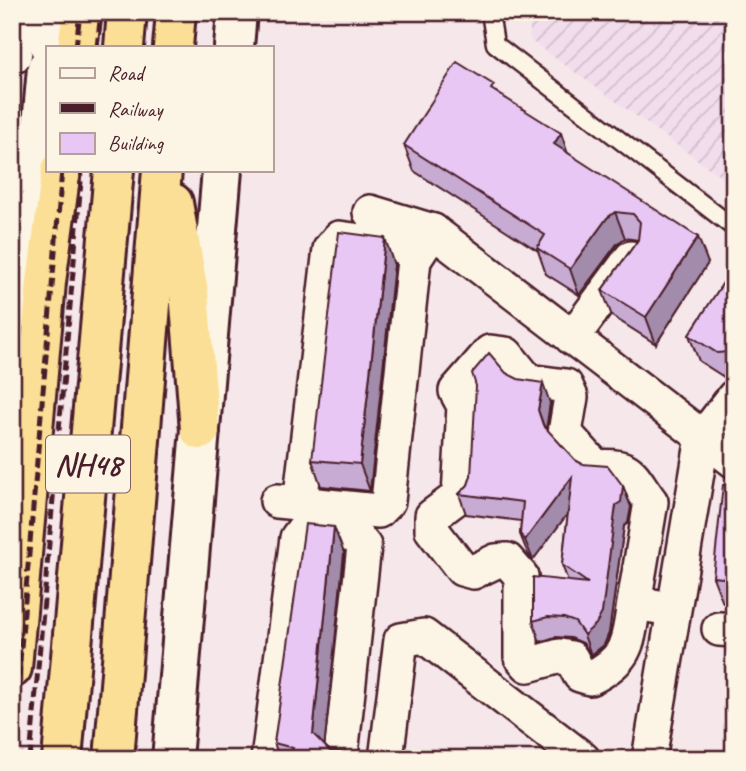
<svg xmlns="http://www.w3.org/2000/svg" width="746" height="771" viewBox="0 0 746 771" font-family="Caveat,sans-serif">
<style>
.industrial{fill:url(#industrial-furrows)}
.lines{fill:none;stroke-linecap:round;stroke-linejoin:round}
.service-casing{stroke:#4a1f2b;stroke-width:21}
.minor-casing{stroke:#4a1f2b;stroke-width:38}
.secondary-casing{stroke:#4a1f2b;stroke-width:44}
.trunk-casing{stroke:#4a1f2b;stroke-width:44}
.service{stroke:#fcf5e5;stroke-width:16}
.minor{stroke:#fcf5e5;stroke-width:33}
.secondary{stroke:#fcf5e5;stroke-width:38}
.trunk{stroke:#fbdf96;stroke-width:38}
.rail{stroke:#4a1f2b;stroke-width:5;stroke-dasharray:10 5;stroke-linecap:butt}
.wall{fill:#c8abd2;stroke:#4a1f2b;stroke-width:2}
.shaded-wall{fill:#a28bab;stroke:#4a1f2b;stroke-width:2}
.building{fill:#e8c7f4;stroke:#4a1f2b;stroke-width:2}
.labels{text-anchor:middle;stroke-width:5;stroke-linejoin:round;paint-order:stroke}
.shield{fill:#fcf5e5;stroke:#7f5f63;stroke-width:2}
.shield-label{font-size:32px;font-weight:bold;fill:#4a1f2b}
</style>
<defs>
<pattern id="industrial-furrows" width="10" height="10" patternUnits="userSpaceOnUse" patternTransform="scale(1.75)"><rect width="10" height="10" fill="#f2dded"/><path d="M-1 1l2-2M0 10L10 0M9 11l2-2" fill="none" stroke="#d1bdcb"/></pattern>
</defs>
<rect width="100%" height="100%" fill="#f6e7ea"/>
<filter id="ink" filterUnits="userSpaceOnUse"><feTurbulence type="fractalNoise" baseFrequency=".0143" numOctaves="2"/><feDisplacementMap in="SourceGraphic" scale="14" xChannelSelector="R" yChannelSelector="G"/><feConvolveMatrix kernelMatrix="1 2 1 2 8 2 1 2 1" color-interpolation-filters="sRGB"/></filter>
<g filter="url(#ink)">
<path class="industrial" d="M 530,12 L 734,12 L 734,186 L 530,40 Z"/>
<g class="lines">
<defs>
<path id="service" d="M 490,12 L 495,44 L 734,228"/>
<g id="minor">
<path d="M 370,212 L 433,231 L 734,461"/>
<path d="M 572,338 L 631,258"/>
<path d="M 277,501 L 378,511 L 388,501 L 414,260 L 433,231"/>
<path d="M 300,504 L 330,249 L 339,238 L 406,247 L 414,260"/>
<path d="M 634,603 L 651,502 C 630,474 633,464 596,467 L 565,433 L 571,397 L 566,386 L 528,381 L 506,354 L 490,352 L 456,391 L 464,406 L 459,496 L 432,516 L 432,530 L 462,569 L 473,572 L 496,561 L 507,560 L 521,576 L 521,657 L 528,665 L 560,656 L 571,658 L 580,675 L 590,678 C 629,659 628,642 634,603 L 672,609"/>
<path d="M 719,629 L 734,630"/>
<path d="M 268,759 L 297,538 L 303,530 L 355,535 L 364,546 L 341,755 L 345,759"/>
<path d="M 386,759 L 401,640 L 424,636 L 583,759"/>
<path d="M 649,759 L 703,437 L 734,397"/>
</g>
<g id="secondary">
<path d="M 50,47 L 54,12"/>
<path d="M 234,47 L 237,12"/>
<path d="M 12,54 L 18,12"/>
<path d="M 26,308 L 47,68"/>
<path d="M 172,759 L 222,170"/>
</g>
<g id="trunk">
<path d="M 77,47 L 82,12"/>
<path d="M 124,47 L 127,12"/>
<path d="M 173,47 L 176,12"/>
<path d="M 173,203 L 189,292 L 200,430"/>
<path d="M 12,668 L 46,282 L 61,170"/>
<path d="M 62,759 L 114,170"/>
<path d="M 114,759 L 162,170"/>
</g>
</defs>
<use href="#service" class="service-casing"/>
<use href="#minor" class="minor-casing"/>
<use href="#secondary" class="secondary-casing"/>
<use href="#trunk" class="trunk-casing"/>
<use href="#service" class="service"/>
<use href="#minor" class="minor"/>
<use href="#secondary" class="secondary"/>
<use href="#trunk" class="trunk"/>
<g class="rail">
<path d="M 76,47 L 80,12"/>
<path d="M 97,47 L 101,12"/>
<path d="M 12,752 L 62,170"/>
<path d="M 30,759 L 82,170"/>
</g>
</g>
<g class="wall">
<path d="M 496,92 L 568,153 L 708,263 L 656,344 L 612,316 L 602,290 L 638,240 L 625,238 L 617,244 L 579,295 L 546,274 L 538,251 L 414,171 L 404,145 Z"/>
<path d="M 394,265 L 370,491 L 321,486 L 312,460 Z"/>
<path d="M 734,266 L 734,378 L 727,379 L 699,361 L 689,335 Z"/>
<path d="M 506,373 L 550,403 L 546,429 L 575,460 L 623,486 L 631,507 L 628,523 L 624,526 L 609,633 L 604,645 L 591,655 L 583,643 L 571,638 L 555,637 L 540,642 L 533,621 L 568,581 L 562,565 L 568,513 L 533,560 L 528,554 L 520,534 L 521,521 L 466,514 L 459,494 L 468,485 Z"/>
<path d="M 734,486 L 734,604 L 723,603 L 713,577 Z"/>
<path d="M 344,553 L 324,745 L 330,751 L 345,752 L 348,759 L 280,759 L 274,743 Z"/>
</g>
<g class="shaded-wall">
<path d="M 561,133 L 570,160 L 554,144 Z"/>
<path d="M 615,212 L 625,238 L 617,244 L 579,295 L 570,269 L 607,218 Z"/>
<path d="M 698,237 L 708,263 L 656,344 L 646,317 Z"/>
<path d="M 385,238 L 394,265 L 370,491 L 360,464 Z"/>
<path d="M 543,383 L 550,403 L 546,430 L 551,446 L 538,410 Z"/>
<path d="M 572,477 L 580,497 L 533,560 L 525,540 Z"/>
<path d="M 623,486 L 631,507 L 628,523 L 624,526 L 609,633 L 604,645 L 591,655 L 584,635 L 616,505 Z"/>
<path d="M 334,527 L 344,553 L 323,759 L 313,734 Z"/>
</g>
<g class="building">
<path d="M 457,62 L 494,85 L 491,89 L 561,133 L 554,144 L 698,237 L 646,317 L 602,290 L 638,240 L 640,222 L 633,214 L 615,212 L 607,218 L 570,269 L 537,248 L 545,235 L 404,145 Z"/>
<path d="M 339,232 L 385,238 L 360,464 L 312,460 Z"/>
<path d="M 734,266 L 734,355 L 728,352 L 717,353 L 689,335 Z"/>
<path d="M 489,353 L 506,373 L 518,379 L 543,383 L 538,410 L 543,425 L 575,460 L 582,464 L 608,466 L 623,486 L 621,502 L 616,505 L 602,613 L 596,624 L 584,635 L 575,622 L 564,618 L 548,617 L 533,621 L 533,577 L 588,583 L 562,565 L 572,477 L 525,540 L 520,534 L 523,502 L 459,494 L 468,485 L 471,476 L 476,386 L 472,373 Z"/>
<path d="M 723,485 L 734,486 L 734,579 L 713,577 Z"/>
<path d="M 305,524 L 334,527 L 313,734 L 330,751 L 345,752 L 344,759 L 291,759 L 293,748 L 274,743 Z"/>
</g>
</g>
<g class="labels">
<rect class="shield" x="46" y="435.5" width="84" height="57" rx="5"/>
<g class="shield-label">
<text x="88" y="475">NH48</text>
</g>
</g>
<rect width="746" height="771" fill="none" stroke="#fcf5e5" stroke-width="42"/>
<rect x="21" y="21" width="704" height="729" fill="none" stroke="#4a1f2b" stroke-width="2.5" filter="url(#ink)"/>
<rect x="46" y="46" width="228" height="126" fill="#fcf5e5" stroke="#b59f9b" stroke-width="2"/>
<rect x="60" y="68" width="35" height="10" fill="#fcf5e5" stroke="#b59f9b" stroke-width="2"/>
<text x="108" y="80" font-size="21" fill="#4a1f2b">Road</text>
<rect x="60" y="103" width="35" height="10" fill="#4a1f2b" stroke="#b59f9b" stroke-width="2"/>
<text x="108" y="116" font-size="21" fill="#4a1f2b">Railway</text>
<rect x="60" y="133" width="35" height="21" fill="#e8c7f4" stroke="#b59f9b" stroke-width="2"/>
<text x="108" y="150" font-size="21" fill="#4a1f2b">Building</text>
</svg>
